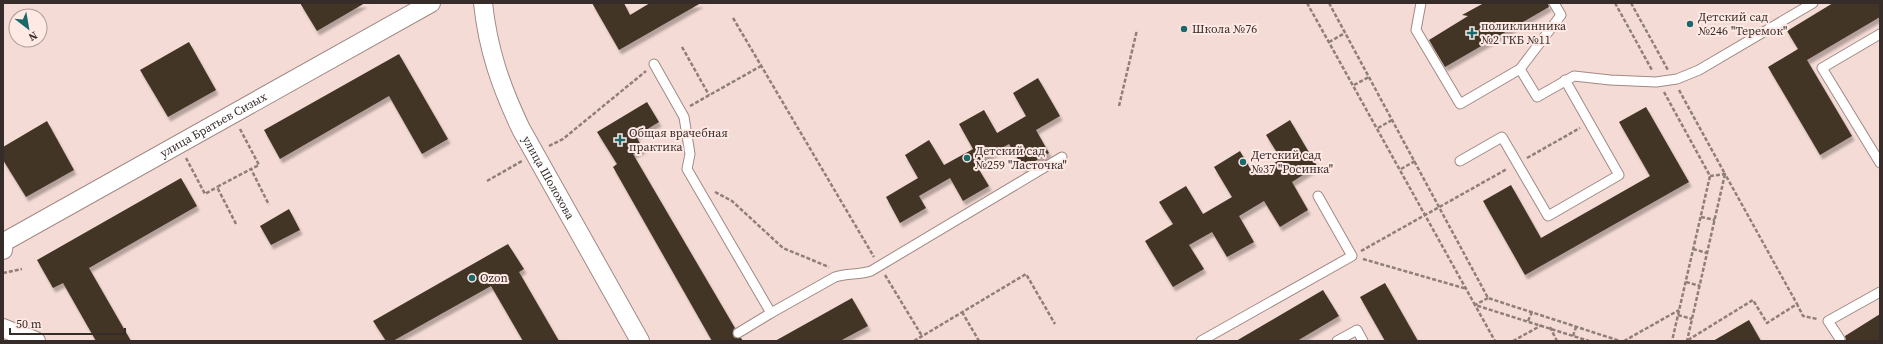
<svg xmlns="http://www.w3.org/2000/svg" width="1883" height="344" viewBox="0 0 1883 344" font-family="'Source Serif 4',serif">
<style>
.building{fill:#433528;filter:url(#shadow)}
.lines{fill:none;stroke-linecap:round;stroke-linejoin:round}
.service-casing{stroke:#a18a84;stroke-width:11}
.minor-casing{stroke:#a18a84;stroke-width:20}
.path{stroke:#907e7a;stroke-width:2.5;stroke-dasharray:4 2;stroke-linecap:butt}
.service{stroke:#fff;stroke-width:9}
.minor{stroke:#fff;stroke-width:18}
.poi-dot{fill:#1a686a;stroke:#fee9e4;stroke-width:1.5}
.labels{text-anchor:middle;stroke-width:4;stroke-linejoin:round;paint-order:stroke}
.poi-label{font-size:12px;fill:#362c2a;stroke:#fee9e4;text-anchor:start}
.street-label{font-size:12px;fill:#362c2a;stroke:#fee9e4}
</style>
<defs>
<filter id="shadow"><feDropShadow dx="2.5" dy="4.5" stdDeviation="1" flood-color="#0004"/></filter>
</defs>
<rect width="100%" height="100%" fill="#f5dbd5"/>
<g class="building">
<path d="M 300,3 L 365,3 L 317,31 Z"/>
<path d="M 592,3 L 624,3 L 630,15 L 650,3 L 701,3 L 619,50 Z"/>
<path d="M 1484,3 L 1548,3 L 1549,7 L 1445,67 L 1429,40 L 1468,16 L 1462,15 Z"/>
<path d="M 1833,3 L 1880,3 L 1880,17 L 1807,60 L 1852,136 L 1820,155 L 1768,67 L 1798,49 L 1787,31 Z"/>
<path d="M 189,42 L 216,90 L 168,117 L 140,70 Z"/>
<path d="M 399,54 L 448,139 L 422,154 L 389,96 L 280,159 L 264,130 Z"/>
<path d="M 1038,78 L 1060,116 L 1036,130 L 1049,153 L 1023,168 L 1009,144 L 975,163 L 989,186 L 963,201 L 950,178 L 919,196 L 926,208 L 900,223 L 886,197 L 918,178 L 905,155 L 929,140 L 944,165 L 973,149 L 959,124 L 984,110 L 997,133 L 1026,116 L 1013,93 Z"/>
<path d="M 647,102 L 659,122 L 636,136 L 643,149 L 633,154 L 735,328 L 733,330 L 733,336 L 735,338 L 741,338 L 743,341 L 712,341 L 613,167 L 617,164 L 597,132 Z"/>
<path d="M 1646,107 L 1689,182 L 1525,275 L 1483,201 L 1511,185 L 1541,238 L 1650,176 L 1619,122 Z"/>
<path d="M 1290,120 L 1317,166 L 1292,182 L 1308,210 L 1280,227 L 1264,201 L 1239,216 L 1254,242 L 1227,257 L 1212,232 L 1189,245 L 1204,269 L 1173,287 L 1145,241 L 1173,224 L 1159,202 L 1186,186 L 1203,214 L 1232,197 L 1214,167 L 1240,151 L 1254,175 L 1281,159 L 1266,135 Z"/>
<path d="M 47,121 L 74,170 L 26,197 L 3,160 L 3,147 Z"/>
<path d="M 181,178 L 197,206 L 89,268 L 131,341 L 96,341 L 63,283 L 53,288 L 37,260 Z"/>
<path d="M 289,209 L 300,230 L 271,245 L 260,226 Z"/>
<path d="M 508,244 L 524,269 L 519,272 L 559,341 L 523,341 L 491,286 L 393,341 L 386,341 L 373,321 Z"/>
<path d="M 1385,283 L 1418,341 L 1385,341 L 1360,297 Z"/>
<path d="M 1323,290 L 1339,316 L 1297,341 L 1236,341 Z"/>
<path d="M 852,298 L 868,326 L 840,341 L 775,341 Z"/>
<path d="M 1880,314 L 1880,341 L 1846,341 L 1845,336 Z"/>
<path d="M 1749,320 L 1761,341 L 1713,341 Z"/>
</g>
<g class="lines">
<defs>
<g id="service">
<path d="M 1421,3 L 1416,30 L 1460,104 L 1520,69 L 1561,15 L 1554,3"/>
<path d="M 1880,34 L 1822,68 L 1880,163"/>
<path d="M 654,64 L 684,117 L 690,154 L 687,169 L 771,313 L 738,333"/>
<path d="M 1520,69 L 1537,97 L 1574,76 L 1610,80 L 1656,82 L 1677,79 L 1699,70 L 1813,3"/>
<path d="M 1460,161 L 1502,137 L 1548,216 L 1619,175 L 1565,80"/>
<path d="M 771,313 L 835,277 C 847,273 859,275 871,271 L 1062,157"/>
<path d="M 1840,339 L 1828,321 L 1880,292"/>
<path d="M 1201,341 L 1352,256 L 1318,196"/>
<path d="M 1337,341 L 1357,330 L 1363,341"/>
</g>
<g id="minor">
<path id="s1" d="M 483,3 C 488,50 501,87 521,129 L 640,341"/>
<path id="s2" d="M 3,250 L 4,242 L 431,3"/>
<path d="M 3,328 L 36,341"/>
</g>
</defs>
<use href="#service" class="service-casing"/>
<use href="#minor" class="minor-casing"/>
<g class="path">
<path d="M 1307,3 L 1475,305 L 1589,341"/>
<path d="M 1329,3 L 1488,298 L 1620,341"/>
<path d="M 1615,3 L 1652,70"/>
<path d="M 1631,3 L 1668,70"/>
<path d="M 733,18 L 874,257"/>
<path d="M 1329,42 L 1345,33"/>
<path d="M 682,47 L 709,95"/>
<path d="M 1354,85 L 1369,77"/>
<path d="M 1679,90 L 1725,174 L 1687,341"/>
<path d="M 1664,92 L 1710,176 L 1672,341"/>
<path d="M 690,106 L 761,66"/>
<path d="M 1119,106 L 1137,30"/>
<path d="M 1378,128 L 1392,120"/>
<path d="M 240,129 L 259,165 L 251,169"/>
<path d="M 549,146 L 563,139 L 646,71"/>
<path d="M 186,158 L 205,194 L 217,187"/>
<path d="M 1527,158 L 1580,128"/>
<path d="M 1401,169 L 1415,161"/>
<path d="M 1710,176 L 1725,174 L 1797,304"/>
<path d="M 487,181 L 522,161"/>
<path d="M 715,192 L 732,201 L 783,248 L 829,267"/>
<path d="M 1701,217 L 1715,220"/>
<path d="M 236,224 L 217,187 L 251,169 L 269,205"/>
<path d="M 1693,249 L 1707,253"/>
<path d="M 1361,251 L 1507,169"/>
<path d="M 1363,259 L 1467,289"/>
<path d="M 3,273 L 22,269"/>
<path d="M 885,275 L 922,336"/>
<path d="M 1686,282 L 1700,286"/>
<path d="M 1488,298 L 1475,305 L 1495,341"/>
<path d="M 962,312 L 979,341"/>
<path d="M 1678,315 L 1692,319"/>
<path d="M 1528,321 L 1532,312"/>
<path d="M 1550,327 L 1557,341"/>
<path d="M 1573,336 L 1576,327"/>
<path d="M 1688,340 L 1753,300 L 1767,323 L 1797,304 L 1803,316 L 1817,319"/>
<path d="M 914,341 L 1026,274 L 1055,324"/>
<path d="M 1513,341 L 1542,325"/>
<path d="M 1624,341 L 1679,310"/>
</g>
<use href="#service" class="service"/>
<use href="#minor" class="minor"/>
</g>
<g class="poi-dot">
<circle cx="1690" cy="24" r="4"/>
<circle cx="1184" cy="29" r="4"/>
<path d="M1470 27h4v4h4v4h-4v4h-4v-4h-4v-4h4z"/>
<path d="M618 134h4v4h4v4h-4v4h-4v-4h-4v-4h4z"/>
<circle cx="967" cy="158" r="4"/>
<circle cx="1243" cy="162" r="4"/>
<circle cx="472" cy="278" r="4"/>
</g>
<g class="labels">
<g class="poi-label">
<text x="1698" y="21">Детский сад<tspan x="1698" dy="14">№246 "Теремок"</tspan></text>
<text x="1481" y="30">поликлинника<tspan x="1481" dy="14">№2 ГКБ №11</tspan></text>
<text x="1192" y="33">Школа №76</text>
<text x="629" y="137">Общая врачебная<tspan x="629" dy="14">практика</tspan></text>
<text x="975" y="155">Детский сад<tspan x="975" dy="14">№259 "Ласточка"</tspan></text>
<text x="1251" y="159">Детский сад<tspan x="1251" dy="14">№37 "Росинка"</tspan></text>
<text x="480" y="282">Ozon</text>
</g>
<g class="street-label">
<text dy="4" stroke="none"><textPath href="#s2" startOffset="248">улица Братьев Сизых</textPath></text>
<text dy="4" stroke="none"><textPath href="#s1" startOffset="188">улица Шолохова</textPath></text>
</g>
</g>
<rect width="1883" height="344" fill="none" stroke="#362c2a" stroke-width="8"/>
<g transform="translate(28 28) rotate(149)"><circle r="19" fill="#fee9e4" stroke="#ae9d9a"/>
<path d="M0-3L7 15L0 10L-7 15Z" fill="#1a686a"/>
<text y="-6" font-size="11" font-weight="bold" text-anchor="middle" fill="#362c2a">N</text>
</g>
<path d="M10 328v6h115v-6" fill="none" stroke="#362c2a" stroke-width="2"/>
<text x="16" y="328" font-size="12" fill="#362c2a" stroke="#fee9e4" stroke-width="3" paint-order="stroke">50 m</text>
</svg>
